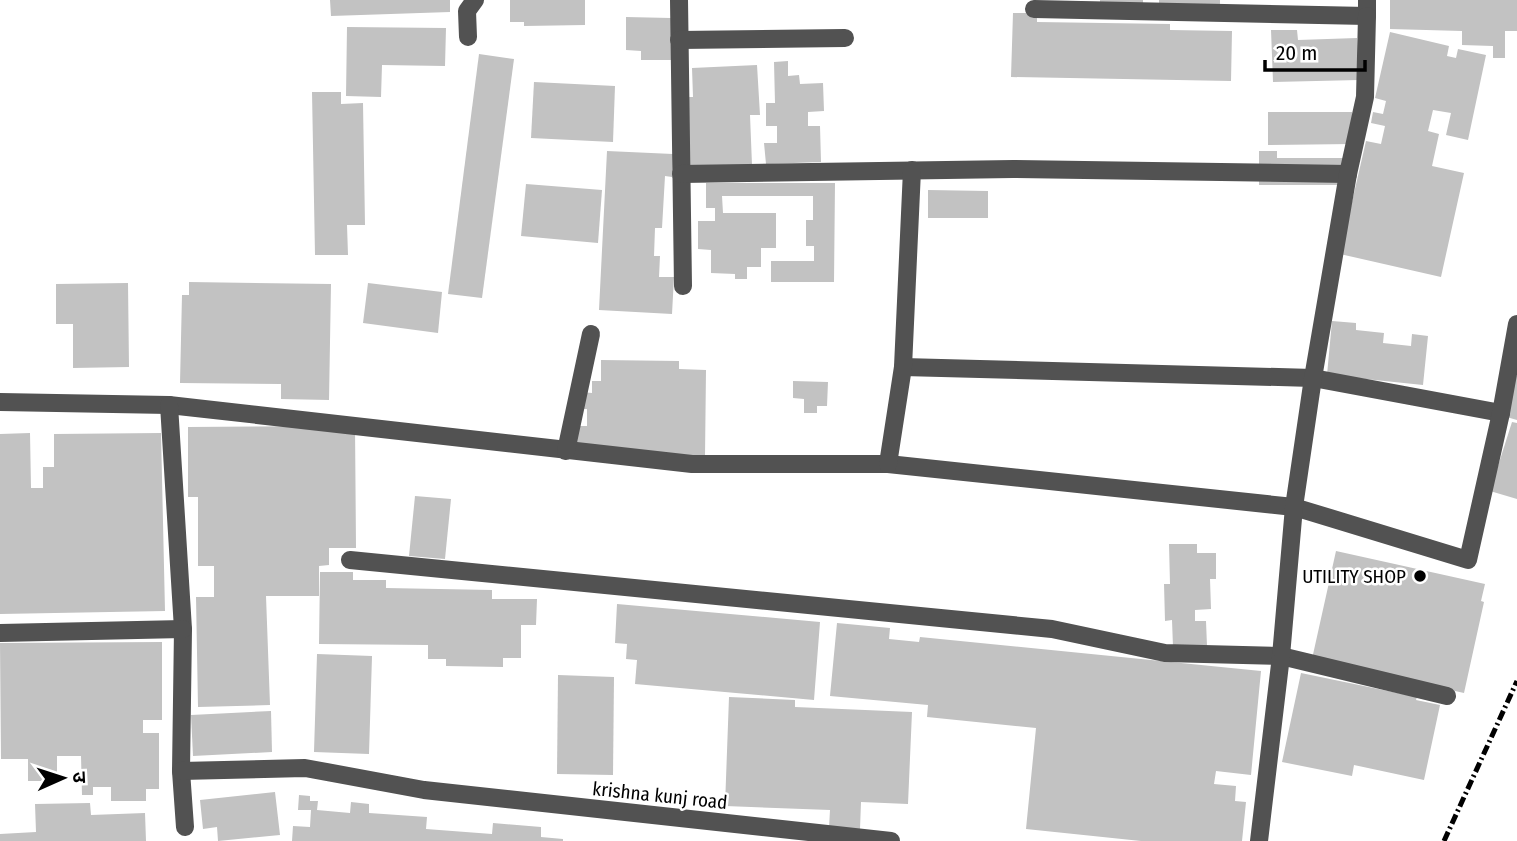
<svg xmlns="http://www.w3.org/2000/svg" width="1517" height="841" viewBox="0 0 1517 841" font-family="'Fira Sans Condensed','Noto Sans Devanagari',sans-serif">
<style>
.building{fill:#c2c2c2}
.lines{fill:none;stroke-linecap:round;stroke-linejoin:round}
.minor{stroke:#525252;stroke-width:18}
.rail{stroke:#000;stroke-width:5;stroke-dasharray:10 3.5 2 3.5;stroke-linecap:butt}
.poi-dot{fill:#000;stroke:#fff;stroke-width:2.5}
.labels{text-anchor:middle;stroke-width:5;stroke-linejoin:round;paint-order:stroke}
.poi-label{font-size:19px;fill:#000;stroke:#fff;text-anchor:end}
.street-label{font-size:19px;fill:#000;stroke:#fff}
</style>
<rect width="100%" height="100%" fill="#fff"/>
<g class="building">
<path d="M 330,0 L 450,0 L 450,12 L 331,16 Z"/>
<path d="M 510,0 L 585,0 L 585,25 L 524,26 L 524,22 L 510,22 Z"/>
<path d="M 1100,0 L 1143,0 L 1143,5 L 1100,6 Z"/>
<rect x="1159" y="0" width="61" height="4"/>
<path d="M 1390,0 L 1517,0 L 1517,31 L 1505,31 L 1505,58 L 1493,58 L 1493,46 L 1462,45 L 1462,31 L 1390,29 Z"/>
<path d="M 1013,13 L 1037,13 L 1037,22 L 1170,24 L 1170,30 L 1232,31 L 1231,81 L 1011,77 Z"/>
<path d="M 626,17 L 671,18 L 671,60 L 641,60 L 641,51 L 626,50 Z"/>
<path d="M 347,27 L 446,28 L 445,66 L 382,65 L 381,97 L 346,96 Z"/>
<path d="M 1271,30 L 1297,30 L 1298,40 L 1357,38 L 1359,80 L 1273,82 Z"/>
<path d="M 1390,32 L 1449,46 L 1447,56 L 1456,58 L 1458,49 L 1486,55 L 1468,140 L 1446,135 L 1451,113 L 1433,110 L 1428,131 L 1439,134 L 1432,166 L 1464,173 L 1441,277 L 1340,254 L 1366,141 L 1381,144 L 1385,126 L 1371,123 L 1373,112 L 1383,114 L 1386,101 L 1375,98 Z"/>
<path d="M 479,54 L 514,59 L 482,298 L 448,294 Z"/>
<path d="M 788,61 L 788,76 L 799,75 L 800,84 L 823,83 L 824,111 L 808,112 L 808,126 L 820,126 L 821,162 L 766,164 L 764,143 L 777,143 L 777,126 L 766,126 L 766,103 L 775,103 L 774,62 Z"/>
<path d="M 757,65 L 760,115 L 750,115 L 752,165 L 689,168 L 685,97 L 693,97 L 692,68 Z"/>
<path d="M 534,82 L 615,86 L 613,142 L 531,138 Z"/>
<path d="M 312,92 L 341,92 L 341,104 L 363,103 L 365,225 L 347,225 L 348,255 L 315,255 Z"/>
<path d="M 1268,112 L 1352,112 L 1352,144 L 1268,145 Z"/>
<path d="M 607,151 L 673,154 L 672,177 L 665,176 L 662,228 L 655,228 L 654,256 L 660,256 L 659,277 L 674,277 L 672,314 L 599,310 Z"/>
<path d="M 1259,151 L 1277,151 L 1277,158 L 1343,158 L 1343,185 L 1259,185 Z"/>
<path d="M 706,183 L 835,183 L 834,282 L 771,282 L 771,261 L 814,261 L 814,246 L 806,246 L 806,220 L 813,220 L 813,196 L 722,196 L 723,213 L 776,213 L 776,248 L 761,248 L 761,267 L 747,267 L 747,279 L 735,279 L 735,274 L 711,273 L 711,250 L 698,249 L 698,221 L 715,221 L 715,208 L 706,208 Z"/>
<path d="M 526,184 L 602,190 L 598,243 L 521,236 Z"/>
<path d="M 928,190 L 988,191 L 988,218 L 928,218 Z"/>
<path d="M 189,282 L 331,284 L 329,400 L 281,399 L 281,384 L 180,383 L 182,295 L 189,295 Z"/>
<path d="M 128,283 L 129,367 L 73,368 L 73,324 L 56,324 L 56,284 Z"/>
<path d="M 368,283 L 442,292 L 438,333 L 363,323 Z"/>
<path d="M 1332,321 L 1356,323 L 1356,330 L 1384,333 L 1383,343 L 1411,346 L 1412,334 L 1428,336 L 1423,385 L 1327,375 Z"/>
<path d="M 601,360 L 679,361 L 679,369 L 706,370 L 705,456 L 576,454 L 576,426 L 587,426 L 587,409 L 581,409 L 581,392 L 592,393 L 592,381 L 601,381 Z"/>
<path d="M 1513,375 L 1517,376 L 1517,420 L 1503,416 Z"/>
<path d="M 793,381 L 828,382 L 827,406 L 817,406 L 817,413 L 804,413 L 804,399 L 793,398 Z"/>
<path d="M 1512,422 L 1517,423 L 1517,499 L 1490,491 Z"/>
<path d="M 355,426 L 356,548 L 329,548 L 329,565 L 319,566 L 319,596 L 266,596 L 270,705 L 198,707 L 196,597 L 214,597 L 214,566 L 198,566 L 198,497 L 188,497 L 188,427 Z"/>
<path d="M 30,433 L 31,488 L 43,488 L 43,467 L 54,467 L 54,434 L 161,433 L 165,611 L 0,614 L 0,434 Z"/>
<path d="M 415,496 L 451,499 L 445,559 L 409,556 Z"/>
<path d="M 1169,544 L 1197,544 L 1197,553 L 1216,553 L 1216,579 L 1210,579 L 1211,609 L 1195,610 L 1195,621 L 1206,621 L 1207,646 L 1173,647 L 1172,620 L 1165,621 L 1164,584 L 1170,584 Z"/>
<path d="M 1336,551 L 1485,584 L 1481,601 L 1484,602 L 1464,693 L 1312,659 Z"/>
<path d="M 320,572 L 353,572 L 353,580 L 386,580 L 386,588 L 492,590 L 492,599 L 537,599 L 536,625 L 521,625 L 521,658 L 503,658 L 503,667 L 446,666 L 446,659 L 428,659 L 428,645 L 319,644 Z"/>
<path d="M 617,604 L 820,622 L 814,700 L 635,684 L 637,660 L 626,659 L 627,644 L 615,643 Z"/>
<path d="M 837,623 L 890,628 L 889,639 L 919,642 L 920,637 L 1261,671 L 1251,775 L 1216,771 L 1214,784 L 1236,786 L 1235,801 L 1246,802 L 1242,841 L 1141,841 L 1026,829 L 1036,728 L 927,717 L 928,705 L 830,696 Z"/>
<path d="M 162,642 L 162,720 L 143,720 L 143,733 L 159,733 L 159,789 L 146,789 L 146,801 L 111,801 L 111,787 L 93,787 L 93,795 L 82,795 L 81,756 L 57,756 L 57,781 L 28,781 L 28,759 L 1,759 L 0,643 Z"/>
<path d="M 317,654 L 372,656 L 369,754 L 314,752 Z"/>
<path d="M 1301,673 L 1417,697 L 1416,700 L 1440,705 L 1424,780 L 1354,765 L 1352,776 L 1282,762 Z"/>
<path d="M 558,675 L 614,677 L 613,775 L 557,774 Z"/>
<path d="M 729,697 L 795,700 L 795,707 L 912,712 L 908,804 L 861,802 L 860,829 L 829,828 L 830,810 L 725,806 Z"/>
<path d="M 271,711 L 272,752 L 193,756 L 191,715 Z"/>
<path d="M 275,792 L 280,835 L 218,841 L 217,827 L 203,829 L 200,800 Z"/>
<path d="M 299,795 L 310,796 L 310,801 L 318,801 L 317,810 L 350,813 L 351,802 L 369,804 L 369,813 L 427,817 L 426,829 L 492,834 L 493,823 L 541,827 L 541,837 L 563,839 L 563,841 L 292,841 L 293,826 L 310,827 L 311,810 L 298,810 Z"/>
<path d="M 90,803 L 91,815 L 145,813 L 146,841 L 0,841 L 0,834 L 36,832 L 35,804 Z"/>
</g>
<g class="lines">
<g class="minor">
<path d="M 679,0 L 683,286"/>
<path d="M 1034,9 L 1367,16 L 1367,0"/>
<path d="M 468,37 L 467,11 L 475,0"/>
<path d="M 679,40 L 845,38"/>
<path d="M 681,174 L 1013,169 L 1348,174"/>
<path d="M 903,367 L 1313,378 L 1501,413"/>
<path d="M 0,402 L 169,405 L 692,464 L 888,464 L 1294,507 L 1468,560 L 1501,413 L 1517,324"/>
<path d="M 169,405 L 183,629 L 181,771 L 185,827"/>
<path d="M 566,451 L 591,334"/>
<path d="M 888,464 L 903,367 L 912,170"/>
<path d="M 350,560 L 1052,629 L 1165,653 L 1281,656 L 1447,696"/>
<path d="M 0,633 L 183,629"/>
<path d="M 181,771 L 305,768 L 424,790 L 891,841"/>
<path d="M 1259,841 L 1281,656 L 1294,507 L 1313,378 L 1348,174 L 1365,97 L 1367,16"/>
</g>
<path class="rail" d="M 1444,841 L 1517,681"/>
</g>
<circle class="poi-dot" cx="1420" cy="576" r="7"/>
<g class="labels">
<g class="poi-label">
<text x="1406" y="583">UTILITY SHOP</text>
</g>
<g class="street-label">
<text transform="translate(660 795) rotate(6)" y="7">krishna kunj road</text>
</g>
</g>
<g transform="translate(63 778) rotate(87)" stroke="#ffffff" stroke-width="5" paint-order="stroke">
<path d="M0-5L12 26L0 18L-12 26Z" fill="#000000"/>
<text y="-10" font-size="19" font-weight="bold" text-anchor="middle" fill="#000000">उ</text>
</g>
<path d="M1265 60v10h100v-10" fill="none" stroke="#000000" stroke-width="3.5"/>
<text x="1276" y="60" font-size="21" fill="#000000" stroke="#ffffff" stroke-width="5" paint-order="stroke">20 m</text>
</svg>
